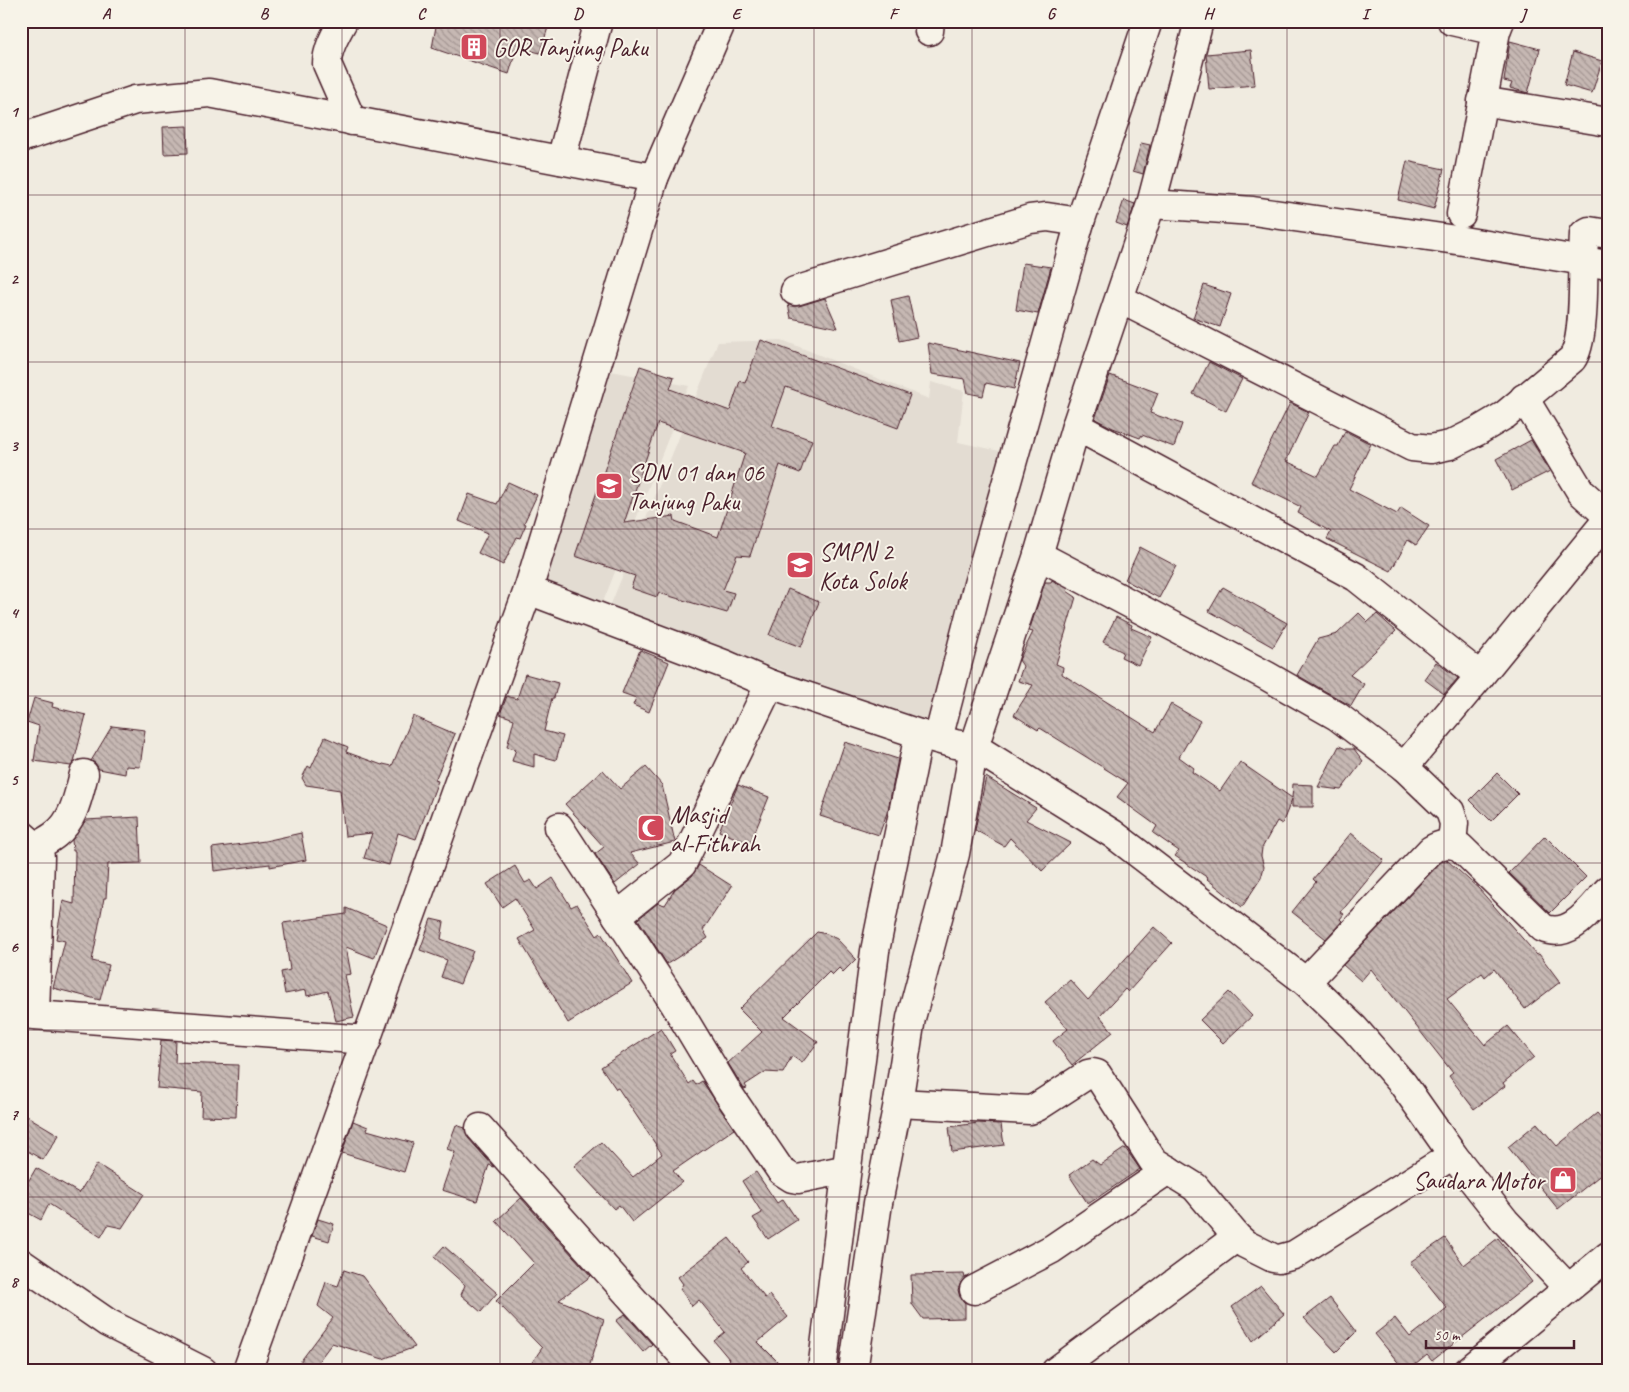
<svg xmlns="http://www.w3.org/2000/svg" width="1629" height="1392" viewBox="0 0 1629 1392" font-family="Caveat,sans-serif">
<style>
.built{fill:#e3dcd2}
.building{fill:url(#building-back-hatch);stroke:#4a1f2b;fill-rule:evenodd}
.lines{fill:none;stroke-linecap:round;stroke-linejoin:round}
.minor-casing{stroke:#4a1f2b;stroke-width:31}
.minor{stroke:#f7f3e8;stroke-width:28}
.grid{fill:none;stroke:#4a1f2b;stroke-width:1;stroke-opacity:0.55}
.labels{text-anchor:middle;stroke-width:4;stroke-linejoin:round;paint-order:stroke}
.poi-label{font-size:25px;fill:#4a1f2b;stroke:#f7f3e8;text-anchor:start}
.neatline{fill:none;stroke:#4a1f2b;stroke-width:2}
.grid-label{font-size:16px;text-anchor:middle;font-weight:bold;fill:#4a1f2b}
</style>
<defs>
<pattern id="building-back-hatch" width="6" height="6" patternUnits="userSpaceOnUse" patternTransform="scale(1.25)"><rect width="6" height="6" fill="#c6b8b3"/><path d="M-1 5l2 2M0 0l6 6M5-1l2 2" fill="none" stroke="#a39592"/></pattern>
</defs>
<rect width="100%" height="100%" fill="#f0ebe0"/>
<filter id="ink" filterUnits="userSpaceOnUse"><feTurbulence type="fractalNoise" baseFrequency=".02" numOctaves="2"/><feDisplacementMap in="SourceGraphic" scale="10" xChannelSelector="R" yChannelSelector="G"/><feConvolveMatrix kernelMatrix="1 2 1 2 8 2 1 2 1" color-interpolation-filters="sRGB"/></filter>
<g filter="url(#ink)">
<g class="built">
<path d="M 782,340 L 929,399 L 931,382 L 964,391 L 958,442 L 1004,452 L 930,723 L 609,609 L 718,342 Z"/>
<path d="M 606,370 L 689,386 L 601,607 L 537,585 Z"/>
</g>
<g class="building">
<path d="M 437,21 L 550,21 L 540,53 L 517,47 L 509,74 L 432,48 Z"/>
<path d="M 1510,41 L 1540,49 L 1528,93 L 1510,88 L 1512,83 L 1504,81 Z"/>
<path d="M 1251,50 L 1255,85 L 1209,89 L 1206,54 Z"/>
<path d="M 1573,52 L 1602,61 L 1592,93 L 1564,85 Z"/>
<path d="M 187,126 L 188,153 L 164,154 L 163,127 Z"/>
<path d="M 1141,143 L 1150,145 L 1143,174 L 1133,171 Z"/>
<path d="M 1407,161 L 1444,169 L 1434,209 L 1398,200 Z"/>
<path d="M 1124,200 L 1135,204 L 1127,227 L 1116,223 Z"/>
<path d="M 1023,263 L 1051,267 L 1038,314 L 1016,310 Z"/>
<path d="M 1204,285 L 1231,294 L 1220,327 L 1193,318 Z"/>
<path d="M 908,296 L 917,337 L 899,341 L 891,300 Z"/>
<path d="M 825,298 L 838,328 L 791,318 L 788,304 L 792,306 L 799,306 Z"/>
<path d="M 761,340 L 910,395 L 898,428 L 786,387 L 772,426 L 812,440 L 800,473 L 780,465 L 750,556 L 737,555 L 723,590 L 734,593 L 727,613 L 659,593 L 657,597 L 631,588 L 635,576 L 575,556 L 640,366 L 674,377 L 670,389 L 730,411 L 740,381 L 745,383 ZM 658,423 L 745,453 L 718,537 L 675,521 L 674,516 L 624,523 Z"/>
<path d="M 928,343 L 1020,363 L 1014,389 L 986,383 L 983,396 L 968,393 L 965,379 L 932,374 Z"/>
<path d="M 1209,362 L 1242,379 L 1226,411 L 1193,394 Z"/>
<path d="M 1110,375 L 1158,393 L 1150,413 L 1182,424 L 1174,447 L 1142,435 L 1140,438 L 1113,428 L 1095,419 Z"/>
<path d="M 1290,403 L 1309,412 L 1286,461 L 1318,476 L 1335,446 L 1338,446 L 1345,431 L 1371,444 L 1349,489 L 1397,514 L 1401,508 L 1429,526 L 1416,545 L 1408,540 L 1391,571 L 1327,539 L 1331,532 L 1298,513 L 1301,507 L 1251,482 Z"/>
<path d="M 1531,440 L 1550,471 L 1512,490 L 1496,459 Z"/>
<path d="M 508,482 L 537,495 L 524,523 L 526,524 L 520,538 L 517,537 L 503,565 L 478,553 L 488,533 L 459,521 L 469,494 L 497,504 Z"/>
<path d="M 1140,547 L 1176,566 L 1159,598 L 1125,580 Z"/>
<path d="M 1052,580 L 1068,589 L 1067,591 L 1076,597 L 1056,664 L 1063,667 L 1062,674 L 1155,732 L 1171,704 L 1200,721 L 1179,757 L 1194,768 L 1192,772 L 1220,791 L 1240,762 L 1292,798 L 1293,784 L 1313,785 L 1313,807 L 1292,807 L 1292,799 L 1282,824 L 1277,821 L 1262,848 L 1261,856 L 1264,867 L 1261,878 L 1242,907 L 1207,879 L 1208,878 L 1175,856 L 1179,851 L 1153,833 L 1157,826 L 1117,797 L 1128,783 L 1040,728 L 1038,730 L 1014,715 L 1033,685 L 1018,681 L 1023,666 L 1019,660 L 1033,632 L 1029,631 L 1045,582 L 1051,582 Z"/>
<path d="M 1223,587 L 1287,623 L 1273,647 L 1209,611 Z"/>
<path d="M 788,589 L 819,602 L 801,647 L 769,635 Z"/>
<path d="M 1359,613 L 1368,622 L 1377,614 L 1396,631 L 1350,675 L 1364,684 L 1351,706 L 1297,675 L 1318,639 L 1337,634 Z"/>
<path d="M 1116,617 L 1132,625 L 1131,628 L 1152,637 L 1138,665 L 1121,657 L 1123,652 L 1103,642 Z"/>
<path d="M 640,650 L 669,662 L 649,712 L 633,705 L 636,698 L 622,693 Z"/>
<path d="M 1436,662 L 1458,678 L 1444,694 L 1424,679 Z"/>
<path d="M 525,674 L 558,683 L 554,698 L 552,698 L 544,731 L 563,736 L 556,760 L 534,754 L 534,767 L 512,761 L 516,749 L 507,747 L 514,719 L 500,714 L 507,696 L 517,699 Z"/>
<path d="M 34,698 L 53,703 L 52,707 L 86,715 L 74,762 L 71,766 L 34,761 L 39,726 L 27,722 Z"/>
<path d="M 413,716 L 455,734 L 435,780 L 438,781 L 416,839 L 398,833 L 389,865 L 364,858 L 372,833 L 345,836 L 340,790 L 306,785 L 302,778 L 308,766 L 311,768 L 325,737 L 348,747 L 346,752 L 382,765 L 383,764 L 392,766 Z"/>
<path d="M 112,726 L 145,730 L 140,767 L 126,766 L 125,774 L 99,769 L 95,763 L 91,761 Z"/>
<path d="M 845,742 L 898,759 L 888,810 L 879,835 L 820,816 Z"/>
<path d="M 1339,746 L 1346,749 L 1354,749 L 1363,761 L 1341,790 L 1318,787 Z"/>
<path d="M 646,767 L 662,785 L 675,842 L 630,853 L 640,864 L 615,884 L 595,854 L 604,847 L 565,804 L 603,770 L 620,789 Z"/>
<path d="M 1497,773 L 1518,794 L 1491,821 L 1470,800 Z"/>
<path d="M 986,777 L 1036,808 L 1026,820 L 1071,843 L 1042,871 L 1010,838 L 1004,846 L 975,830 Z"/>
<path d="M 738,785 L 769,797 L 750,844 L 719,831 Z"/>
<path d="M 139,817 L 141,863 L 108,864 L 106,898 L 104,898 L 92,961 L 109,965 L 100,1000 L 53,988 L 65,941 L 56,939 L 63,901 L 74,904 L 75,851 L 73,851 L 72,840 L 86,820 Z"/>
<path d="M 301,833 L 306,860 L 270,867 L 270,864 L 214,871 L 212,848 L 265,841 Z"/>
<path d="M 1351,833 L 1384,860 L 1341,912 L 1344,914 L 1340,919 L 1342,921 L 1326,939 L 1292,912 L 1316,882 L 1313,879 Z"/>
<path d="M 1545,836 L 1586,877 L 1550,913 L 1509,873 Z"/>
<path d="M 1447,860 L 1479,889 L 1537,955 L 1539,954 L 1560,982 L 1525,1009 L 1494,969 L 1485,977 L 1482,973 L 1447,999 L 1485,1045 L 1508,1026 L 1534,1057 L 1503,1083 L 1505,1086 L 1474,1109 L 1449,1076 L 1453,1073 L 1371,969 L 1361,981 L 1343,965 L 1441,862 Z"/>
<path d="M 699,865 L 732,886 L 703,930 L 708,938 L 667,964 L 638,919 L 658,903 L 665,905 L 675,889 L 692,876 Z"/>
<path d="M 515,866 L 525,883 L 531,880 L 537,889 L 553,878 L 571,907 L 577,904 L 597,936 L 601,933 L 632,983 L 568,1023 L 555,1001 L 556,1000 L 519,939 L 535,930 L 515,898 L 502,907 L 487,884 Z"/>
<path d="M 346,908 L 387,925 L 374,958 L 346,947 L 351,974 L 345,975 L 354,1017 L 336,1021 L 328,991 L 307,996 L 306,990 L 285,994 L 281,972 L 290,970 L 283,923 L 346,914 Z"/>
<path d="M 431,919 L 444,922 L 441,939 L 473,951 L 460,984 L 441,977 L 447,960 L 420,950 Z"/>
<path d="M 1154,927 L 1172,943 L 1128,992 L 1125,989 L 1100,1016 L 1113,1032 L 1072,1065 L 1053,1041 L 1068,1029 L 1045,1002 L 1070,980 L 1088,1000 Z"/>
<path d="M 817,932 L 827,934 L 837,939 L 856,959 L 843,972 L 839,968 L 832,975 L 829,972 L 784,1017 L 818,1042 L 802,1063 L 792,1056 L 783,1073 L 765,1072 L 745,1085 L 747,1088 L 744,1089 L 728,1063 L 762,1032 L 739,1009 Z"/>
<path d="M 1229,992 L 1252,1016 L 1223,1043 L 1200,1020 Z"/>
<path d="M 661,1028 L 675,1051 L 670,1054 L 689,1084 L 693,1081 L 696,1085 L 702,1081 L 734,1129 L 673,1171 L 682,1182 L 632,1222 L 619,1205 L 614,1209 L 574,1166 L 601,1142 L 633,1177 L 662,1154 L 618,1088 L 616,1089 L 601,1067 Z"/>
<path d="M 161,1040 L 176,1041 L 175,1063 L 238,1065 L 236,1117 L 201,1116 L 202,1092 L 157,1088 Z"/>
<path d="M 1597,1113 L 1608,1126 L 1608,1169 L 1558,1209 L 1508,1147 L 1537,1123 L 1557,1146 Z"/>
<path d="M 27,1116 L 59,1135 L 43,1160 L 21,1147 L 21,1126 Z"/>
<path d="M 353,1121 L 368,1127 L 367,1130 L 413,1143 L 404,1172 L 342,1153 Z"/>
<path d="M 978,1123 L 1001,1124 L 1004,1145 L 952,1152 L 949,1127 Z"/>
<path d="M 456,1125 L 465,1128 L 468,1138 L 494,1167 L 489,1165 L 477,1201 L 442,1190 L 455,1152 L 447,1149 Z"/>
<path d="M 1125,1148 L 1140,1169 L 1088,1204 L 1069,1175 L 1092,1159 L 1100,1165 Z"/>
<path d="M 97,1164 L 144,1194 L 122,1228 L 108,1225 L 101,1237 L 49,1204 L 41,1220 L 21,1209 L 21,1194 L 36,1168 L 79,1193 Z"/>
<path d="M 756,1172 L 777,1203 L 783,1199 L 797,1220 L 768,1239 L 753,1218 L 762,1213 L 742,1181 Z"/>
<path d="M 521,1198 L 591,1276 L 559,1300 L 604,1319 L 588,1371 L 526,1371 L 542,1348 L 496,1301 L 534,1263 L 496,1221 Z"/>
<path d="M 318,1219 L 334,1224 L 329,1241 L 312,1236 Z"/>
<path d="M 729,1238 L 748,1262 L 741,1268 L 765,1298 L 769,1295 L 788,1317 L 758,1342 L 779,1363 L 771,1371 L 733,1371 L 725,1363 L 729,1359 L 714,1341 L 725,1332 L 699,1300 L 692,1306 L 680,1289 L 683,1284 L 678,1277 Z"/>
<path d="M 1445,1238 L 1464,1265 L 1498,1238 L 1532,1282 L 1432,1361 L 1427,1355 L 1408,1371 L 1405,1371 L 1375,1334 L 1395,1318 L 1410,1337 L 1447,1308 L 1410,1262 Z"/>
<path d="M 444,1246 L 497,1293 L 481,1312 L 461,1295 L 465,1285 L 434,1257 Z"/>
<path d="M 344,1270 L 362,1276 L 415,1347 L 383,1359 L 332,1343 L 311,1371 L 300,1362 L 333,1318 L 318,1306 L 326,1282 L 338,1286 Z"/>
<path d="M 964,1274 L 965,1278 L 961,1282 L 958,1290 L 960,1297 L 965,1303 L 965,1318 L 923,1319 L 912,1304 L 911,1275 Z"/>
<path d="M 1261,1286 L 1284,1314 L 1253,1341 L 1232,1307 Z"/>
<path d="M 1330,1298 L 1356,1332 L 1336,1352 L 1304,1318 Z"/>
<path d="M 625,1314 L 652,1344 L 643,1352 L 616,1321 Z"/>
</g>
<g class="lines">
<defs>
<g id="minor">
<path d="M 343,21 C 336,34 327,49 327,64 L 352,121"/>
<path d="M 1452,21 L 1496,31"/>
<path d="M 929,31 L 930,21"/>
<path d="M 1482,101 L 1608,122"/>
<path d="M 21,138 L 135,100 L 209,93 L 654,178"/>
<path d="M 561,160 L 598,21"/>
<path d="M 1151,204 L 1253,211 L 1463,241 L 1608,265"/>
<path d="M 1461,214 L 1496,31 L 1500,21"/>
<path d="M 795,291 L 1030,219 L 1047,217 L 1080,222"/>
<path d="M 1120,299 L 1412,447 L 1431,449 L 1450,445 L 1478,431 L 1505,415 L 1572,359 C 1587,339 1582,262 1584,234 L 1589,231 L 1608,234"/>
<path d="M 1524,398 L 1581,492 L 1608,516"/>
<path d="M 1076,426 L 1356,577 L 1480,676"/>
<path d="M 1038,555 L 1267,676 L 1337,716 L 1404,767 L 1450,811 L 1454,823 L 1452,844"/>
<path d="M 528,590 L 724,664 L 770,684 L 919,734 L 955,744 L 974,747 L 1113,834 L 1306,982 L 1354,1028 L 1403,1084 L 1453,1155 L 1505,1221 L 1568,1288"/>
<path d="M 938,739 L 978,584 L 1080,222 L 1148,21"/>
<path d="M 1404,767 L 1480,676 L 1608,519"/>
<path d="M 559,827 L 674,1003 L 728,1093 L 781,1171 L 792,1178 L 798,1179 L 838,1171 L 847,1167"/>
<path d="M 21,834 L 36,847 L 40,857 L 35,1015"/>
<path d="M 36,847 C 42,843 50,839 56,834 C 74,820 78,796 84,774"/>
<path d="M 617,916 L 682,864 L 770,684"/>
<path d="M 1306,982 L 1431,850 C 1441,844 1449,842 1460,847 L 1543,928 C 1571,940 1591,908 1608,890"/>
<path d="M 21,1014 L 367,1040"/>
<path d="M 898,1103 L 1030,1110 L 1037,1107 L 1088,1074 L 1093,1073 L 1097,1074 L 1153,1161 L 1195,1187 L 1237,1237 L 1245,1244 L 1273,1258 L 1279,1259 L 1294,1255 L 1453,1155"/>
<path d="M 480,1128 L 697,1371"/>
<path d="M 21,1263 L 108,1323 L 203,1371"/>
<path d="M 974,1290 L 1052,1249 L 1168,1170"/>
<path d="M 247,1371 L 528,590 L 654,178 L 722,21"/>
<path d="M 822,1371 L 847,1167 L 875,951 L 919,734"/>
<path d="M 853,1371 L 878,1203 L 898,1103 L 911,1018 L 955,854 L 974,747 L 1038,555 L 1076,426 L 1151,204 L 1199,21"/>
<path d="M 1056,1371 L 1237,1237"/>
<path d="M 1468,1371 L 1608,1256"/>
</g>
</defs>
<use href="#minor" class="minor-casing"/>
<use href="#minor" class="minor"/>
</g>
</g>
<path class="grid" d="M 185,21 L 185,1371M 342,21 L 342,1371M 500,21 L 500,1371M 657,21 L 657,1371M 814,21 L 814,1371M 972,21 L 972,1371M 1129,21 L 1129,1371M 1287,21 L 1287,1371M 1444,21 L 1444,1371M 21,195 L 1608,195M 21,362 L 1608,362M 21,529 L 1608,529M 21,696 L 1608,696M 21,863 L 1608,863M 21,1030 L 1608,1030M 21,1197 L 1608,1197"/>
<defs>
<symbol id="building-square" viewBox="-11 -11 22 22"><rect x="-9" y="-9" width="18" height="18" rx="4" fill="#d1495b" stroke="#f7f3e8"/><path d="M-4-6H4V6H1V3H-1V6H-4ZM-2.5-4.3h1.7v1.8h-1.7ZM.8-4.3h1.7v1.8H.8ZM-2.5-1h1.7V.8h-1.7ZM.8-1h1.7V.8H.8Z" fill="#fff"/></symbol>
<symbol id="school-square" viewBox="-11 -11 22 22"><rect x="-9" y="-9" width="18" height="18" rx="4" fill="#d1495b" stroke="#f7f3e8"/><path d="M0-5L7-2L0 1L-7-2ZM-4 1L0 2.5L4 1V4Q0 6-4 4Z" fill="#fff"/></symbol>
<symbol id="mosque-square" viewBox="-11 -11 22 22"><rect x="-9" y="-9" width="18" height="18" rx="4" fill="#d1495b" stroke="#f7f3e8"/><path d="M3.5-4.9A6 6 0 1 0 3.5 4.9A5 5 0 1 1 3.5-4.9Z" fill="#fff"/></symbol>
<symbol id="shop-square" viewBox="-11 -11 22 22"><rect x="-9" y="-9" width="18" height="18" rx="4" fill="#d1495b" stroke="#f7f3e8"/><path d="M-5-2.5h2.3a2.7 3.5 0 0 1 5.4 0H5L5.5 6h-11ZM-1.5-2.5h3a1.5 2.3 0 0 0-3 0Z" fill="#fff"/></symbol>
</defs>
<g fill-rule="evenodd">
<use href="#building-square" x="458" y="31" width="32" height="32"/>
<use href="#school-square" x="593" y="470" width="32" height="32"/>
<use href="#school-square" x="784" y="549" width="32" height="32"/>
<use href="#mosque-square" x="635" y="812" width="32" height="32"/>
<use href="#shop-square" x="1547" y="1164" width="32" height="32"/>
</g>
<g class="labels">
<g class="poi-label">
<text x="493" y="56">GOR Tanjung Paku</text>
<text x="628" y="481">SDN 01 dan 06<tspan x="628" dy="29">Tanjung Paku</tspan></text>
<text x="819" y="560">SMPN 2<tspan x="819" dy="29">Kota Solok</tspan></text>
<text x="670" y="823">Masjid<tspan x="670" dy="29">al-Fithrah</tspan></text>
<text x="1544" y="1189" text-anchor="end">Saudara Motor</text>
</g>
</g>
<rect width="1629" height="1392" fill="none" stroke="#f7f3e8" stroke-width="55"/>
<path d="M1426 1340v8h148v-8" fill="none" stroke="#4a1f2b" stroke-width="2.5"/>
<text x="1434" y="1340" font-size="15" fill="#4a1f2b" stroke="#f7f3e8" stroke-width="4" paint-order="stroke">50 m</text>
<rect x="28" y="28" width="1574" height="1336" class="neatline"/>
<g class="grid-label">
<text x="106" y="19">A</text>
<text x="264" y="19">B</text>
<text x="421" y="19">C</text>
<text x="578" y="19">D</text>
<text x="736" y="19">E</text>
<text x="893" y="19">F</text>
<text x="1051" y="19">G</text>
<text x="1208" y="19">H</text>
<text x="1365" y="19">I</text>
<text x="1523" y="19">J</text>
<text x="14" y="117">1</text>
<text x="14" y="284">2</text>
<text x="14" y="451">3</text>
<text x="14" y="618">4</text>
<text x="14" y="785">5</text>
<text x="14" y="952">6</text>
<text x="14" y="1120">7</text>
<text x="14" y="1287">8</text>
</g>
</svg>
